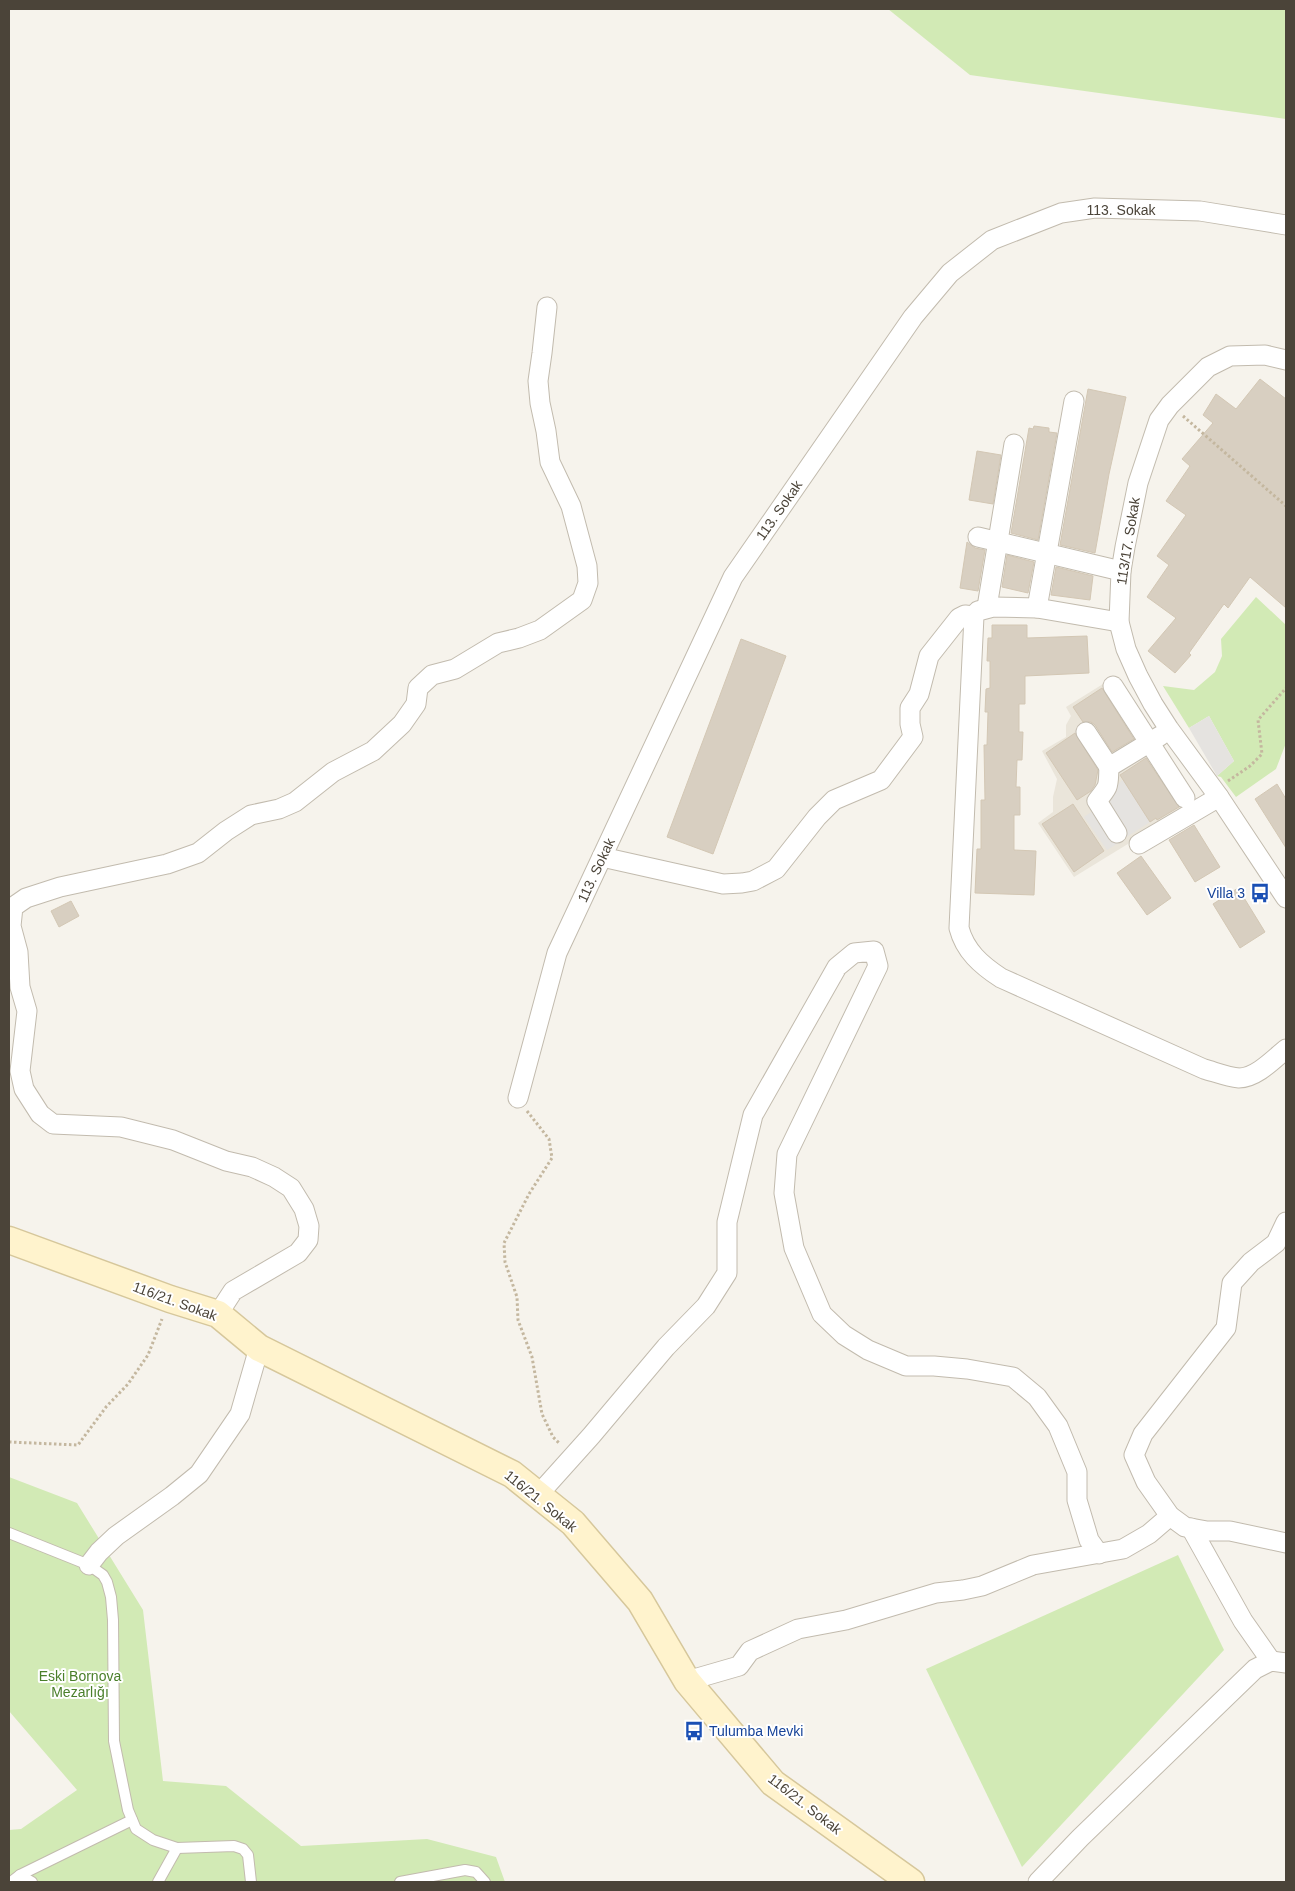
<svg xmlns="http://www.w3.org/2000/svg" width="1295" height="1891" viewBox="0 0 1295 1891" font-family="Helvetica,sans-serif">
<style>
.residential{fill:#eae5da}
.green{fill:#d2eab5}
.parking{fill:#e5e3e0}
.building{fill:#d8cfc1;stroke:#d3c7b4}
.lines{fill:none;stroke-linecap:round;stroke-linejoin:round}
.lane-casing{stroke:#c2bbae;stroke-width:12}
.street-casing{stroke:#c2bbae;stroke-width:21}
.secondary-casing{stroke:#d6c79b;stroke-width:29}
.path{stroke:#c4b79f;stroke-width:3;stroke-dasharray:2.5 2.5;stroke-linecap:butt}
.lane{stroke:#fff;stroke-width:10}
.street{stroke:#fff;stroke-width:19}
.secondary{stroke:#fff3cd;stroke-width:26}
.labels{text-anchor:middle;stroke-width:4;stroke-linejoin:round;paint-order:stroke}
.street-label{font-size:14px;fill:#4b4439;stroke:#fff}
.transit-label{font-size:14px;fill:#164399;stroke:#fff;text-anchor:end}
.park-label{font-size:14px;fill:#4a7f2a;stroke:#fff}
</style>
<rect width="100%" height="100%" fill="#f6f3ec"/>
<path class="residential" d="M 1111,679 L 1193,804 L 1074,877 L 1038,823 L 1053,812 L 1053,797 L 1057,779 L 1042,751 L 1066,737 L 1066,725 L 1071,716 L 1066,707 Z"/>
<g class="green">
<path d="M 888,9 L 1286,9 L 1286,119 L 970,75 Z"/>
<path d="M 1256,597 L 1286,625 L 1286,743 L 1276,769 L 1236,797 L 1221,777 L 1217,776 L 1234,761 L 1209,716 L 1189,728 L 1163,686 L 1194,690 L 1215,672 L 1222,656 L 1221,639 Z"/>
<path d="M 9,1477 L 77,1503 L 143,1610 L 163,1781 L 226,1786 L 301,1846 L 427,1839 L 496,1857 L 505,1882 L 9,1882 L 9,1830 L 21,1829 L 77,1790 L 9,1711 Z"/>
<path d="M 1178,1555 L 1224,1650 L 1022,1867 L 926,1669 Z"/>
</g>
<g class="parking">
<path d="M 1209,716 L 1234,761 L 1217,776 L 1189,728 Z"/>
<path d="M 1123,779 L 1150,822 L 1125,838 L 1102,802 Z"/>
<path d="M 1097,808 L 1120,842 L 1107,850 L 1084,817 Z"/>
</g>
<g class="building">
<path d="M 1260,379 L 1286,399 L 1286,608 L 1250,577 L 1228,608 L 1224,604 L 1189,653 L 1191,655 L 1175,673 L 1148,651 L 1176,618 L 1147,597 L 1169,565 L 1157,556 L 1186,515 L 1166,501 L 1190,466 L 1182,459 L 1213,423 L 1203,415 L 1216,394 L 1236,409 Z"/>
<path d="M 1088,389 L 1126,397 L 1109,474 L 1095,553 L 1060,545 Z"/>
<path d="M 1034,426 L 1049,428 L 1049,432 L 1057,433 L 1038,540 L 1011,533 L 1029,428 L 1033,429 Z"/>
<path d="M 977,451 L 1001,455 L 993,504 L 969,500 Z"/>
<path d="M 967,542 L 975,548 L 985,550 L 978,591 L 960,588 Z"/>
<path d="M 1007,555 L 1034,562 L 1028,593 L 1002,587 Z"/>
<path d="M 1056,567 L 1093,576 L 1090,600 L 1051,595 Z"/>
<path d="M 992,625 L 1027,625 L 1027,638 L 1087,636 L 1089,673 L 1025,676 L 1025,704 L 1019,704 L 1019,732 L 1023,732 L 1022,760 L 1017,760 L 1016,787 L 1020,787 L 1020,815 L 1014,815 L 1014,850 L 1036,851 L 1034,895 L 975,893 L 977,849 L 981,849 L 981,800 L 985,800 L 984,745 L 987,745 L 988,712 L 985,712 L 986,689 L 990,688 L 990,661 L 987,661 L 988,638 L 992,638 Z"/>
<path d="M 741,639 L 786,656 L 713,854 L 667,837 Z"/>
<path d="M 1102,688 L 1134,739 L 1112,752 L 1095,725 L 1091,722 L 1083,722 L 1073,707 Z"/>
<path d="M 1075,733 L 1098,770 L 1095,785 L 1091,791 L 1077,800 L 1046,753 Z"/>
<path d="M 1146,758 L 1179,807 L 1157,820 L 1156,818 L 1150,822 L 1120,775 Z"/>
<path d="M 1277,784 L 1286,799 L 1286,848 L 1255,799 Z"/>
<path d="M 1073,804 L 1104,851 L 1074,872 L 1042,824 Z"/>
<path d="M 1194,825 L 1220,867 L 1195,882 L 1169,840 Z"/>
<path d="M 1141,856 L 1171,898 L 1147,915 L 1117,873 Z"/>
<path d="M 1238,888 L 1265,932 L 1240,948 L 1213,904 Z"/>
<path d="M 71,901 L 79,916 L 59,927 L 51,911 Z"/>
</g>
<g class="lines">
<defs>
<g id="lane">
<path d="M 9,1533 L 89,1565 L 103,1575 L 107,1582 L 111,1597 L 113,1620 L 114,1741 L 128,1810 L 136,1829 L 153,1840 L 177,1848 L 234,1846 L 243,1849 L 248,1855 L 251,1882"/>
<path d="M 20,1875 L 32,1882"/>
<path d="M 11,1882 L 20,1875 L 132,1820"/>
<path d="M 158,1882 L 177,1848"/>
<path d="M 400,1882 L 465,1870 L 476,1872 L 485,1882"/>
</g>
<g id="street">
<path d="M 1286,360 L 1265,355 L 1230,356 L 1208,367 L 1170,405 L 1159,420 L 1138,483 L 1125,547 L 1121,571 L 1119,622 L 1126,649 L 1138,676 L 1153,704 L 1169,729 L 1219,797 L 1286,898"/>
<path d="M 978,537 L 1121,571"/>
<path d="M 987,607 L 1014,444"/>
<path d="M 1037,608 L 1074,401"/>
<path d="M 1119,622 L 1037,608 L 993,607 L 978,611 L 974,616 L 959,928 C 965,951 981,965 1001,978 L 1204,1069 C 1215,1072 1228,1077 1239,1078 C 1256,1078 1274,1059 1286,1049"/>
<path d="M 1113,686 L 1185,798"/>
<path d="M 1086,732 L 1109,767 L 1160,736"/>
<path d="M 1109,767 C 1108,787 1110,785 1097,801 L 1117,833"/>
<path d="M 1139,844 L 1219,797"/>
<path d="M 602,857 L 723,884 L 742,883 L 753,881 L 776,869 L 817,817 L 834,800 L 881,780 L 913,737 L 910,724 L 910,708 L 919,694 L 929,656 L 959,618 L 965,615 L 974,616"/>
<path d="M 518,1098 L 557,953 L 733,577 L 913,317 L 950,273 L 992,240 L 1061,213 L 1095,208 L 1200,211 L 1286,225"/>
<path d="M 1286,1222 L 1276,1243 L 1251,1262 L 1232,1283 L 1226,1328 L 1143,1434 L 1134,1455 L 1146,1482 L 1170,1516 L 1185,1527 L 1207,1531 L 1230,1531 L 1286,1543"/>
<path d="M 218,1314 L 233,1291 L 298,1253 L 308,1240 L 309,1226 L 304,1209 L 291,1188 L 274,1177 L 252,1167 L 226,1161 L 173,1140 L 121,1127 L 53,1124 L 40,1114 L 24,1089 L 20,1071 L 27,1011 L 20,987 L 18,952 L 11,926 L 13,907 L 26,898 L 60,887 L 167,864 L 198,853 L 226,831 L 251,815 L 279,809 L 295,802 L 333,772 L 373,751 L 402,724 L 416,704 L 418,688 L 432,675 L 455,669 L 498,643 L 519,638 L 540,630 L 582,600 L 588,583 L 587,566 L 571,506 L 550,462 L 546,431 L 540,403 L 538,381 L 542,353 L 547,307"/>
<path d="M 538,1495 L 591,1436 L 666,1347 L 706,1306 L 727,1273 L 727,1222 L 753,1115 L 837,967 L 854,953 L 874,951 L 878,966 L 787,1154 L 784,1193 L 794,1248 L 822,1314 L 844,1335 L 868,1350 L 906,1366 L 934,1366 L 967,1369 L 1013,1377 L 1037,1397 L 1058,1426 L 1077,1472 L 1077,1500 L 1089,1540 L 1099,1554"/>
<path d="M 1191,1528 L 1243,1621 L 1271,1661"/>
<path d="M 89,1565 L 99,1552 L 116,1536 L 172,1496 L 199,1474 L 240,1414 L 259,1348"/>
<path d="M 687,1681 L 739,1666 L 750,1651 L 798,1629 L 846,1620 L 936,1593 L 963,1590 L 982,1586 L 1033,1565 L 1123,1549 L 1149,1534 L 1170,1516"/>
<path d="M 1038,1882 L 1080,1838 L 1255,1669 L 1271,1661 L 1286,1663"/>
</g>
<path id="secondary" d="M 9,1240 L 170,1299 L 218,1314 L 259,1348 L 512,1474 L 573,1523 L 640,1601 L 687,1681 L 773,1783 L 911,1882"/>
</defs>
<use href="#lane" class="lane-casing"/>
<use href="#street" class="street-casing"/>
<use href="#secondary" class="secondary-casing"/>
<g class="path">
<path d="M 1183,416 L 1286,506"/>
<path d="M 1228,781 L 1250,766 L 1262,754 L 1258,720 L 1286,688"/>
<path d="M 527,1111 L 549,1139 L 552,1158 L 529,1194 L 504,1243 L 505,1262 L 517,1297 L 518,1320 L 532,1357 L 542,1414 L 553,1437 L 560,1444"/>
<path d="M 9,1442 L 78,1445 L 106,1407 L 128,1384 L 148,1355 L 162,1319"/>
</g>
<use href="#lane" class="lane"/>
<use href="#street" class="street"/>
<use href="#secondary" class="secondary"/>
</g>
<defs>
<symbol id="bus-bare" viewBox="-9 -9 18 18"><path d="M-5-6H5V4H4V6H2V4H-2V6H-4V4H-5ZM-3.5-4V0h7V-4ZM-3.5 1.2v1.5H-2V1.2ZM2 1.2v1.5H3.5V1.2Z" fill="#1a4fb4" stroke="#fff" stroke-width="2.5" paint-order="stroke"/></symbol>
</defs>
<g fill-rule="evenodd">
<use href="#bus-bare" x="1246" y="879" width="28" height="28"/>
<use href="#bus-bare" x="680" y="1717" width="28" height="28"/>
</g>
<g class="labels">
<g class="street-label">
<text x="1121" y="215">113. Sokak</text>
<text transform="translate(779 510) rotate(-55)" y="5">113. Sokak</text>
<text transform="translate(1128 541) rotate(-81)" y="5">113/17. Sokak</text>
<text transform="translate(596 870) rotate(-65)" y="5">113. Sokak</text>
<text transform="translate(175 1301) rotate(20)" y="5">116/21. Sokak</text>
<text transform="translate(541 1501) rotate(39)" y="5">116/21. Sokak</text>
<text transform="translate(805 1804) rotate(38)" y="5">116/21. Sokak</text>
</g>
<g class="transit-label">
<text x="1245" y="898">Villa 3</text>
<text x="709" y="1736" text-anchor="start">Tulumba Mevki</text>
</g>
<g class="park-label">
<text x="80" y="1681">Eski Bornova<tspan x="80" dy="16">Mezarlığı</tspan></text>
</g>
</g>
<rect width="1295" height="1891" fill="none" stroke="#4b4439" stroke-width="20"/>
</svg>
